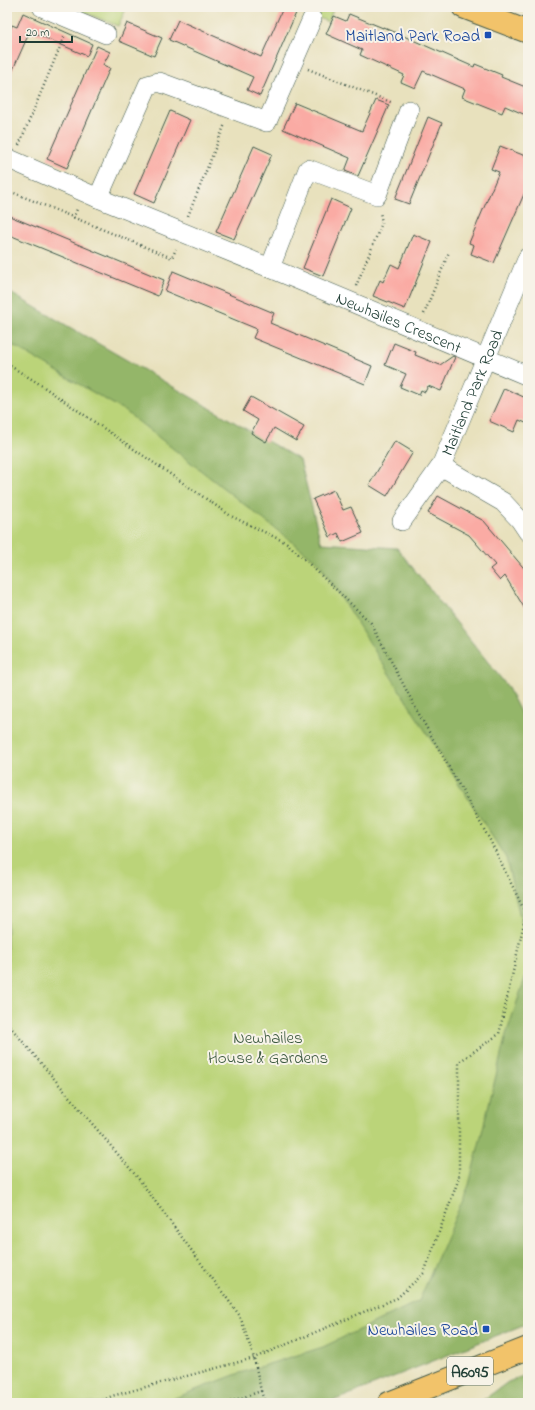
<svg xmlns="http://www.w3.org/2000/svg" width="535" height="1410" viewBox="0 0 535 1410" font-family="'Indie Flower',sans-serif">
<style>
.green{fill:#bbd479;stroke:#6d8856}
.forest{fill:#94b669;stroke:#5a7a4e}
.building{fill:#faaba4}
.lines{fill:none;stroke-linecap:round;stroke-linejoin:round}
.street-casing{stroke:#3d5649;stroke-width:20}
.primary-casing{stroke:#3d5649;stroke-width:24}
.path{stroke:#3d5649;stroke-width:2.5;stroke-dasharray:1 3;stroke-linecap:butt}
.street{stroke:#fff;stroke-width:19}
.primary{stroke:#f2c36a;stroke-width:22}
.transit-dot{fill:#1a4fb4;stroke:#f7f3e8;stroke-width:1.5}
.labels{text-anchor:middle;stroke-width:4;stroke-linejoin:round;paint-order:stroke}
.shield{fill:#f7f3e8;stroke:#60746a;stroke-width:1}
.shield-label{font-size:16px;font-weight:bold;fill:#1f3d34}
.transit-label{font-size:17px;fill:#164399;stroke:#f7f3e8;text-anchor:end}
.street-label{font-size:17px;fill:#1f3d34;stroke:#f7f3e8}
.park-label{font-size:17px;fill:#3e5b42;stroke:#f7f3e8}
</style>
<rect width="100%" height="100%" fill="#f7f3e8"/>
<filter id="ink" filterUnits="userSpaceOnUse"><feTurbulence type="fractalNoise" baseFrequency=".025" numOctaves="2"/><feDisplacementMap in="SourceGraphic" scale="8" xChannelSelector="R" yChannelSelector="G"/><feConvolveMatrix kernelMatrix="1 2 1 2 8 2 1 2 1" color-interpolation-filters="sRGB"/></filter>
<filter id="wash" filterUnits="userSpaceOnUse"><feTurbulence type="fractalNoise" baseFrequency=".012" numOctaves="4" result="noise"/><feDisplacementMap in="SourceGraphic" scale="16" xChannelSelector="R" yChannelSelector="G"/><feGaussianBlur stdDeviation="0.9" result="paint"/><feColorMatrix in="noise" values="0 0 0 0 0 0 0 0 0 0 0 0 0 0 0 0 0 1.4 0 .05"/><feComposite in="paint" operator="in"/></filter>
<g filter="url(#wash)">
<rect width="100%" height="100%" fill="#e8e1bd"/>
<g class="green">
<path d="M 71,7 L 127,7 L 118,26 Z"/>
<path d="M 295,7 L 334,7 L 328,22 Z"/>
<path d="M 7,298 L 294,499 L 528,862 L 528,1316 L 325,1403 L 7,1403 Z"/>
</g>
<g class="forest">
<path d="M 7,291 L 300,460 L 321,543 L 397,548 L 507,686 L 528,728 L 528,950 L 506,858 L 319,563 L 125,411 L 7,342 Z"/>
<path d="M 528,969 L 528,1323 L 328,1403 L 162,1403 L 237,1374 L 323,1347 L 419,1301 L 469,1185 L 506,1035 Z"/>
<path d="M 528,1374 L 528,1403 L 479,1403 L 508,1382 Z"/>
</g>
<g id="blocks">
<g class="building">
<path d="M 283,8 L 296,13 L 260,96 L 247,90 L 253,77 L 169,40 L 178,20 L 261,57 Z"/>
<path d="M 23,13 L 92,44 L 87,56 L 30,31 L 7,83 L 7,38 L 12,25 L 17,27 Z"/>
<path d="M 349,14 L 383,28 L 383,27 L 474,67 L 475,64 L 502,75 L 501,77 L 528,88 L 528,116 L 505,106 L 502,113 L 462,97 L 465,89 L 423,71 L 415,88 L 401,82 L 404,75 L 360,55 L 362,50 L 326,34 L 334,16 L 346,21 Z"/>
<path d="M 127,23 L 162,38 L 154,56 L 119,41 Z"/>
<path d="M 97,46 L 110,52 L 103,65 L 110,68 L 67,168 L 47,159 Z"/>
<path d="M 376,100 L 389,105 L 358,176 L 345,171 L 350,158 L 283,129 L 295,103 L 362,131 Z"/>
<path d="M 170,111 L 190,120 L 154,203 L 134,194 Z"/>
<path d="M 428,117 L 442,123 L 409,204 L 395,199 Z"/>
<path d="M 254,146 L 272,154 L 234,239 L 216,232 Z"/>
<path d="M 500,146 L 528,157 L 528,185 L 494,263 L 471,254 L 474,245 L 469,243 L 499,172 L 491,169 Z"/>
<path d="M 331,199 L 351,208 L 323,276 L 303,268 Z"/>
<path d="M 7,215 L 164,280 L 158,296 L 7,234 Z"/>
<path d="M 413,234 L 432,242 L 405,309 L 373,296 L 380,280 L 383,282 L 391,264 L 399,268 Z"/>
<path d="M 173,271 L 274,313 L 270,323 L 372,366 L 365,384 L 253,338 L 257,329 L 165,291 Z"/>
<path d="M 394,343 L 416,352 L 415,355 L 440,365 L 453,356 L 455,357 L 441,391 L 428,386 L 425,392 L 421,390 L 419,395 L 400,387 L 406,374 L 385,365 Z"/>
<path d="M 504,388 L 528,399 L 528,424 L 519,420 L 514,432 L 489,421 Z"/>
<path d="M 251,397 L 304,427 L 296,441 L 274,428 L 266,442 L 251,433 L 258,420 L 243,411 Z"/>
<path d="M 395,441 L 413,452 L 387,496 L 369,485 Z"/>
<path d="M 334,490 L 343,510 L 351,507 L 363,533 L 342,542 L 338,533 L 330,537 L 313,499 Z"/>
<path d="M 438,496 L 484,521 L 528,573 L 528,614 L 505,576 L 500,581 L 490,569 L 495,565 L 469,535 L 428,513 Z"/>
</g>
</g>
</g>
<g filter="url(#ink)">
<use href="#blocks" fill-opacity="0" stroke="#3d5649" stroke-width="1"/>
<g class="lines">
<defs>
<g id="street">
<path d="M 42,7 L 106,34"/>
<path id="s1" d="M 7,158 L 98,198 L 270,268 L 528,376"/>
<path d="M 98,198 L 148,85 L 159,82 L 267,122 L 312,19"/>
<path d="M 270,268 L 308,169 L 377,195 L 409,110"/>
<path d="M 441,466 L 503,502 L 520,520 L 528,532"/>
<path id="s2" d="M 402,521 L 441,466 L 528,257"/>
</g>
<g id="primary">
<path d="M 463,7 L 528,32"/>
<path d="M 389,1403 L 528,1348"/>
</g>
</defs>
<use href="#street" class="street-casing"/>
<use href="#primary" class="primary-casing"/>
<g class="path">
<path d="M 308,69 L 393,103"/>
<path d="M 19,145 L 65,35"/>
<path d="M 7,190 L 172,258 L 176,249"/>
<path d="M 188,216 L 225,124"/>
<path d="M 73,218 L 78,207"/>
<path d="M 356,286 L 382,223 L 380,212"/>
<path d="M 424,314 L 449,252"/>
<path d="M 7,364 L 38,383 L 231,516 L 287,543 L 371,623 L 420,716 L 490,840 L 526,914 L 499,1034 L 459,1062 L 459,1178 L 424,1273 L 397,1298 L 254,1358 L 112,1396 L 97,1403"/>
<path d="M 7,1023 L 138,1178 L 240,1316 L 254,1358 L 261,1391 L 227,1403"/>
<path d="M 261,1391 L 265,1403"/>
</g>
<use href="#street" class="street"/>
<use href="#primary" class="primary"/>
</g>
</g>
<g class="transit-dot">
<rect x="484" y="31" width="8" height="8" rx="2"/>
<rect x="482" y="1325" width="8" height="8" rx="2"/>
</g>
<g class="labels">
<rect class="shield" x="447" y="1357" width="46" height="28" rx="3"/>
<g class="shield-label">
<text x="470" y="1377">A6095</text>
</g>
<g class="transit-label">
<text x="480" y="41">Maitland Park Road</text>
<text x="478" y="1335">Newhailes Road</text>
</g>
<g class="street-label">
<text dy="6" stroke="none"><textPath href="#s1" startOffset="425">Newhailes Crescent</textPath></text>
<text dy="6" stroke="none"><textPath href="#s2" startOffset="147">Maitland Park Road</textPath></text>
</g>
<g class="park-label">
<text x="268" y="1043">Newhailes<tspan x="268" dy="20">House &amp; Gardens</tspan></text>
</g>
</g>
<rect width="535" height="1410" fill="none" stroke="#f7f3e8" stroke-width="24"/>
<path d="M20 36v6h52v-6" fill="none" stroke="#1f3d34" stroke-width="2"/>
<text x="26" y="36" font-size="12" fill="#1f3d34" stroke="#f7f3e8" stroke-width="3" paint-order="stroke">20 m</text>
</svg>
